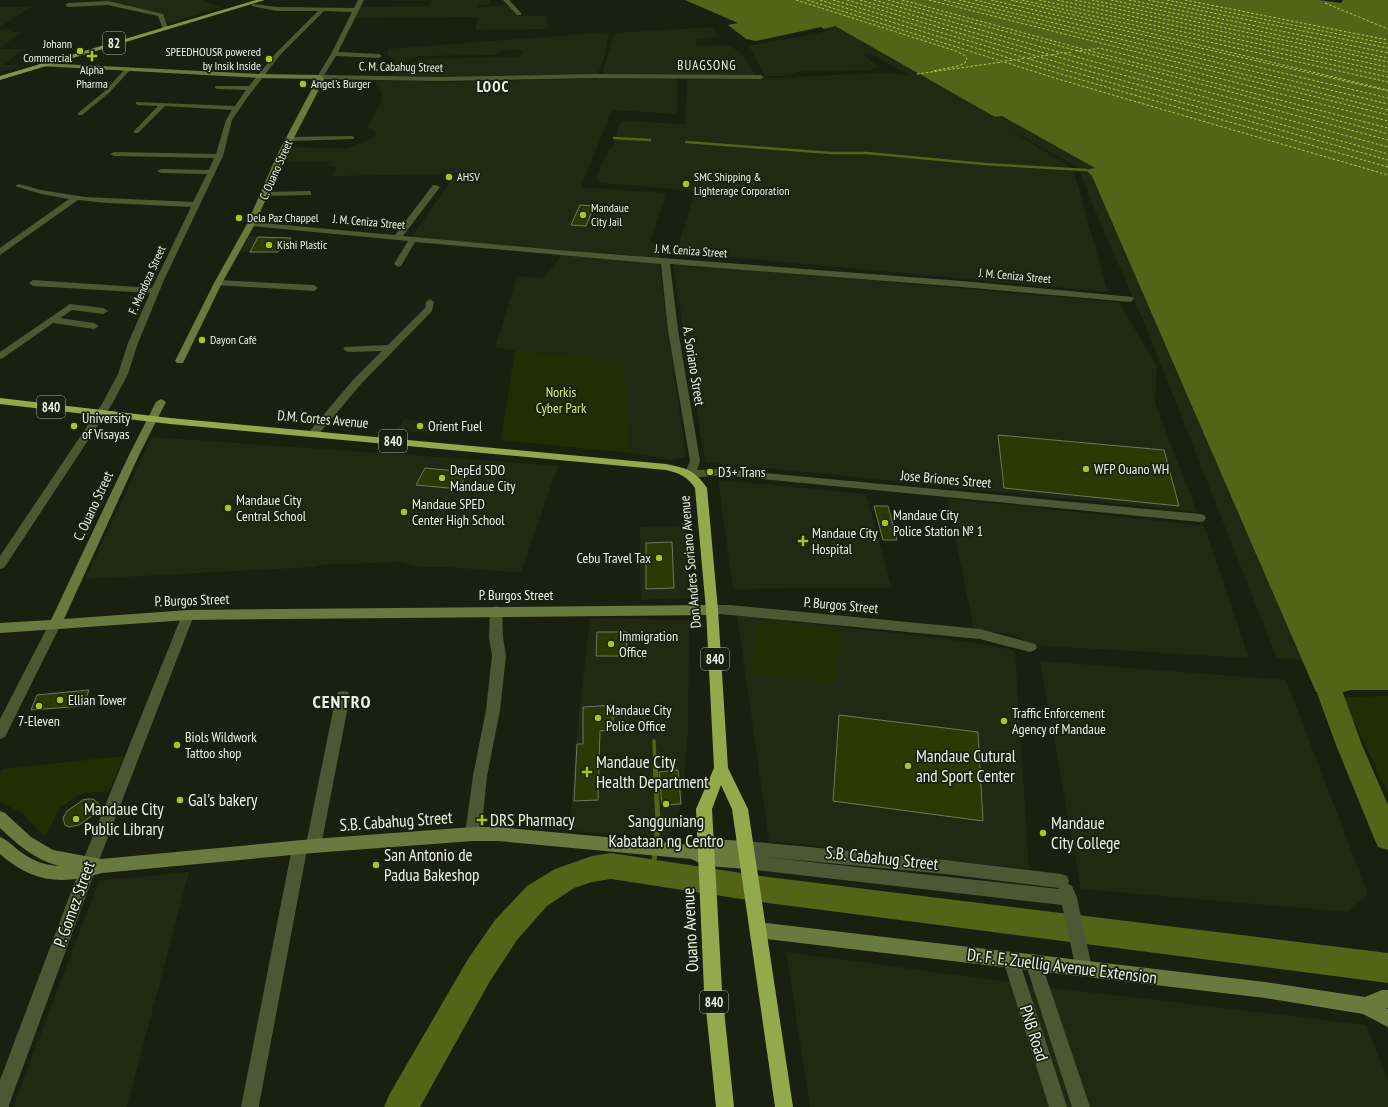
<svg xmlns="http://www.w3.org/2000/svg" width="1388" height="1107" viewBox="0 0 1388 1107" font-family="'PT Sans Narrow',sans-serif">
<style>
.built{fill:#232812}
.green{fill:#242c04}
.water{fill:#546318}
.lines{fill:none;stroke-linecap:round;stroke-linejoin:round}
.stream-far2{stroke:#546318;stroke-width:2.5}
.stream-far1{stroke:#546318;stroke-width:3.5}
.stream{stroke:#546318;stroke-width:5}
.river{fill:#546318;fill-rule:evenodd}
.ferry{stroke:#b1cc4e;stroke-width:1;stroke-dasharray:2.5 2;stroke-linecap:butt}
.building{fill:#2e3802;stroke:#707663}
.street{fill:#4e5734;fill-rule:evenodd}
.secondary{fill:#6a793e;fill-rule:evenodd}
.primary{fill:#809245;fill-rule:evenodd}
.highway{fill:#94a94b;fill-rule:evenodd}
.poi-dot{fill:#a9c71b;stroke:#1b1f0f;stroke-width:1.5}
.labels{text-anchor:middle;stroke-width:3.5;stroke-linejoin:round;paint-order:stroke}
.far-poi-label{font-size:12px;fill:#edf1e6;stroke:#1b1f0f;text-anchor:start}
.far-street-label{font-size:12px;fill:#edf1e6;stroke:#1b1f0f}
.shield{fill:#1b1f0f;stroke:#aeb2a6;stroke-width:1}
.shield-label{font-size:13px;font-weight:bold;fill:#edf1e6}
.far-neighbourhood-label{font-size:13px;letter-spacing:1px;fill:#edf1e6;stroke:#1b1f0f}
.street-label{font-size:14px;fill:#edf1e6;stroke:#1b1f0f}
.park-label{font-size:14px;fill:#d6f377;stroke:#1b1f0f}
.poi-label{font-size:14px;fill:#edf1e6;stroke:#1b1f0f;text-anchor:start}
.far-district-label{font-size:15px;font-weight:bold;letter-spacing:1px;fill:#edf1e6;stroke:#1b1f0f}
.near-poi-label{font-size:17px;fill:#edf1e6;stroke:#1b1f0f;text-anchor:start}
.near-street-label{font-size:17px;fill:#edf1e6;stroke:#1b1f0f}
.district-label{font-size:18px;font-weight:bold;letter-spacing:1px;fill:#edf1e6;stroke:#1b1f0f}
</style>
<rect width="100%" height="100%" fill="#1b1f0f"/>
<g class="built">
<path d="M 97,0 L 204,0 L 202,1 L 222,7 L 170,23 L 162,19 L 162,15 Z"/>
<path d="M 365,0 L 490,0 L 490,4 L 479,5 L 477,8 L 509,5 L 517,16 L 547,16 L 548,29 L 476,30 L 477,17 L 355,18 L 361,7 L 428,6 L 430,1 Z"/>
<path d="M 0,7 L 31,7 L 0,27 Z"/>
<path d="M 835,26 L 995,117 L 1002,115 L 1096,168 L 1087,170 L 1092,176 L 1302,660 L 1277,658 L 1145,325 L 1099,220 L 1078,167 L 1010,130 L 1073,169 L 1108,292 L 676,252 L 695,191 L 601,183 L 598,181 L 596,177 L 608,151 L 613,147 L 619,124 L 623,121 L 685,124 L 687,78 L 790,78 L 809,76 L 889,73 L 911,76 L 869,53 L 863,55 L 879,66 L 870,70 L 804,71 L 781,76 L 765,76 L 749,46 L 828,31 L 824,29 Z"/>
<path d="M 713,27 L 718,37 L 694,39 L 698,46 L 729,45 L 743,55 L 755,76 L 602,74 L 614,33 Z"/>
<path d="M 15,29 L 11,32 L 22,32 L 0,48 L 0,30 Z"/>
<path d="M 609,32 L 606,52 L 598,74 L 437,79 L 418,76 L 388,77 L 421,59 L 521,57 L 523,50 L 507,50 L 494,55 L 419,56 L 394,66 L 394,60 L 387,55 L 388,49 Z"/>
<path d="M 0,49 L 24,49 L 3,65 L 24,65 L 0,72 Z"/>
<path d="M 611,78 L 677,78 L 677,114 L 612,110 L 581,187 L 667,193 L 650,242 L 663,245 L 660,257 L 536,249 L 412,237 L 455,174 L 332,176 L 336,167 L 328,166 L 329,162 L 285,162 L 289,147 L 347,148 L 374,138 L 376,133 L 368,126 L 382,100 L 382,92 L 376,85 L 376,80 L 446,82 Z"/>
<path d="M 249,236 L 292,238 L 279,252 L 240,252 Z"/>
<path d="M 561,255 L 659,263 L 686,457 L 673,460 L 631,453 L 621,361 L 495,348 L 517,276 L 544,278 Z"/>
<path d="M 673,263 L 1119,302 L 1157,367 L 1155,403 L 1197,512 L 705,462 Z"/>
<path d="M 404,419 L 437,421 L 431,433 L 397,431 Z"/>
<path d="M 152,437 L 495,461 L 558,466 L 521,573 L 448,567 L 422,567 L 399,562 L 320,565 L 314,567 L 85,579 Z"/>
<path d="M 718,480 L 866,494 L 892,588 L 733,589 Z"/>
<path d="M 947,498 L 1204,526 L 1249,658 L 1029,645 L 1016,634 L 974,630 Z"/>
<path d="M 684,526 L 689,598 L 641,600 L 640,527 Z"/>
<path d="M 737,615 L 947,639 L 1015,650 L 1029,869 L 769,841 Z"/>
<path d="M 590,618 L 689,620 L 688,733 L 682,803 L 668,837 L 570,831 L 576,740 Z"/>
<path d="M 1040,661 L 1286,680 L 1368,894 L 1348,912 L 1081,889 Z"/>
<path d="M 189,872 L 127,1107 L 13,1107 L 99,881 Z"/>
<path d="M 786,952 L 1054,988 L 1366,1025 L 1388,1081 L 1388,1107 L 810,1107 Z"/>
</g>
<g class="green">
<path d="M 515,350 L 622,361 L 631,453 L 501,440 Z"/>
<path d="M 759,620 L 840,629 L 836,684 L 751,674 Z"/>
<path d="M 1388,696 L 1388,794 L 1343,697 Z"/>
<path d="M 124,756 L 109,791 L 80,794 L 60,808 L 45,837 L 22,813 L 0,802 L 0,774 L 2,769 Z"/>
</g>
<path class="water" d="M 685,0 L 1319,0 L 1341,3 L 1343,0 L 1388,0 L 1388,690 L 1351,690 L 1340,693 L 1316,692 L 1092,176 L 1086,170 L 1095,168 L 1002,116 L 995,117 L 835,26 L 824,29 L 821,27 L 756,41 L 746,39 L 728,25 L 738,23 Z"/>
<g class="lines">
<g class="stream-far2">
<path d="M 614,138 L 650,140"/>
<path d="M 686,142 L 831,153 L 867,153 L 984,164 L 1086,170"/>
</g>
<path class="stream-far1" d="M 654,741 L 655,763"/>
<g class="stream">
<path d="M 655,762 L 658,823 L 656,846"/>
<path d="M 653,872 L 655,852"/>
</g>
<g class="river">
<path d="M 1330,683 L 1339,686 L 1343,693 L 1362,745 L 1388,805 L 1388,850 L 1378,847 L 1374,838 L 1336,745 L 1317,693 L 1321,686 Z"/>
<path d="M 611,853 L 768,877 L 1388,953 L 1388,983 L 768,903 L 611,879 L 592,882 L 574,888 L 547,906 L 517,940 L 490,981 L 420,1107 L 384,1107 L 389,1095 L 468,959 L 495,920 L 527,886 L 555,869 L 592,856 Z"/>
</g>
<g class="ferry">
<path d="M 796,0 L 956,51 L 964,55 L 967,59 L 965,63 L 958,66 L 933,71"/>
<path d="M 807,0 L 1058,79 L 1388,175"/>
<path d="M 820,0 L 1064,75 L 1388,167"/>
<path d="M 833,0 L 1069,71 L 1388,160"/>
<path d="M 847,0 L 1074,67 L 1388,154"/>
<path d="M 860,0 L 1079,63 L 1388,147"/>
<path d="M 874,0 L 1084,59 L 1388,140"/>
<path d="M 888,0 L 1388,134"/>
<path d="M 902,0 L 1094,52 L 1388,128"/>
<path d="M 929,0 L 1388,115"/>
<path d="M 944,0 L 1388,110"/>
<path d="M 959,0 L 1388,104"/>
<path d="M 975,0 L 1388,98"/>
<path d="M 991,0 L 1388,91"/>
<path d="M 1011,0 L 1388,90"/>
<path d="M 1022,0 L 1388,82"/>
<path d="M 1039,0 L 1388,77"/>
<path d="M 1057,0 L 1388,72"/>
<path d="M 1075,0 L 1388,67"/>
<path d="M 1092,0 L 1388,62"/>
<path d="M 1111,0 L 1388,58"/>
<path d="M 1129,0 L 1388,53"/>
<path d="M 1148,0 L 1388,48"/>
<path d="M 1167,0 L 1388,44"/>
<path d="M 1185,0 L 1388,40"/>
<path d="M 1325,3 L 1388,29"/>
<path d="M 1088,50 L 1099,48 L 1388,121"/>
<path d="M 1076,51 L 1085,50"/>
<path d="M 1064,53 L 1073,52"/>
<path d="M 1052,55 L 1061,53"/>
<path d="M 1041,56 L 1049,55"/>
<path d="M 1029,58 L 1037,57"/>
<path d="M 1017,60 L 1025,58"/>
<path d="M 1005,61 L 1014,60"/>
<path d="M 917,74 L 1002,62"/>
</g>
</g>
<g class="building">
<path d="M 580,205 L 594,206 L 586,226 L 571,225 Z"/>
<path d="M 258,237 L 291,238 L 278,252 L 250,252 Z"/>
<path d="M 998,435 L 1164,450 L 1179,506 L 1004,488 Z"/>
<path d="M 425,468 L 467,472 L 459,489 L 416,485 Z"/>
<path d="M 874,506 L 888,506 L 897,540 L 883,540 Z"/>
<path d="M 672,542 L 674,588 L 646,589 L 646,543 Z"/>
<path d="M 597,632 L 627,632 L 626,656 L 596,656 Z"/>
<path d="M 89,690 L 83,706 L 31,710 L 37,695 Z"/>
<path d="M 613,705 L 613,730 L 600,731 L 598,800 L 574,801 L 577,744 L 583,744 L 583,707 Z"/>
<path d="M 839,715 L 978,732 L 983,821 L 833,801 Z"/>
<path d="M 678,770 L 681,804 L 662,805 L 659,772 Z"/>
<path d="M 88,799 L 93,799 L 99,804 L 99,808 L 93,815 L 79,825 L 69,827 L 65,825 L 63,818 L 67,811 L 83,800 Z"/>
</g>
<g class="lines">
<g class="street">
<path d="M 358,0 L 364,0 L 338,52 L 379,54 L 382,56 L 379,58 L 336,56 L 324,75 L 440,77 L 595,74 L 761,75 L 764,77 L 761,79 L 595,78 L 440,81 L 320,79 L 317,77 L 331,54 L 352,12 L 324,11 L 280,55 L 247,98 L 232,120 L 223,156 L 164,280 L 138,343 L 128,374 L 112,404 L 4,568 L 0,569 L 0,556 L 102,404 L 118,374 L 128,343 L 150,293 L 33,286 L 29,283 L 33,280 L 152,288 L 191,207 L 107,203 L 78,200 L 0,255 L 0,248 L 69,199 L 41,194 L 15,186 L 19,184 L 41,190 L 85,197 L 193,202 L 207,174 L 161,173 L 157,171 L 161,169 L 209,170 L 214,158 L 114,156 L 110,154 L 114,152 L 216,154 L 226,120 L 232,110 L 165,106 L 138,133 L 134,133 L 134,131 L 158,106 L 138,105 L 136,104 L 136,102 L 235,106 L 246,90 L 217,89 L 215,88 L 215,86 L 249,86 L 276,53 L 318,11 L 277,11 L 252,6 L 252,4 L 277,7 L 354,8 Z"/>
<path d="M 503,0 L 509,0 L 521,13 L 521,15 L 517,15 Z"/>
<path d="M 108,1 L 163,14 L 168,28 L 163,29 L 158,16 L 108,5 L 68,7 L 65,5 L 68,3 Z"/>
<path d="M 125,69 L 130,70 L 109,93 L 82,115 L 78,115 L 78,113 L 105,91 Z"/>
<path d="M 352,136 L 354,137 L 354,139 L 289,141 L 286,139 L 289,137 Z"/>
<path d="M 433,185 L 436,185 L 440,187 L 403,236 L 557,250 L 962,281 L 1133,297 L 1134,299 L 1130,302 L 962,287 L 670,264 L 678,330 L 700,461 L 697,470 L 722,469 L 1200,514 L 1204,515 L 1206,518 L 1204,521 L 1200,522 L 722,475 L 690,478 L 686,477 L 684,475 L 690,461 L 668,330 L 661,264 L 415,242 L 401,266 L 398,267 L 394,264 L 408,241 L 251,226 L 247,224 L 251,222 L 395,235 Z"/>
<path d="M 308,191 L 311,191 L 311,195 L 265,196 L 261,194 L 265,192 Z"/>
<path d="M 218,280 L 314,285 L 318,288 L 314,291 L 215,285 L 214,283 Z"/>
<path d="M 430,299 L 434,302 L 432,311 L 361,384 L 317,436 L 309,436 L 308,434 L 309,432 L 353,380 L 382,351 L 348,352 L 343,349 L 345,347 L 388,345 L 425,308 L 426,302 Z"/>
<path d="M 70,304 L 103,308 L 108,311 L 103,314 L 72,310 L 60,318 L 94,323 L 99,326 L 94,329 L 53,323 L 3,358 L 0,359 L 0,352 Z"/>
<path d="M 712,605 L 730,605 L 980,629 L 1035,644 L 1037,647 L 1035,650 L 1030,652 L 980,639 L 730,615 L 708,613 L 706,610 L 708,607 Z"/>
<path d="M 496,606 L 500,608 L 502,611 L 503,637 L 506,656 L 500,710 L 487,776 L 481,834 L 478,839 L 473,841 L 468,839 L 465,834 L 473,776 L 486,710 L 492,656 L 489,637 L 490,611 L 492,608 Z"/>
<path d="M 188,610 L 193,612 L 194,615 L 98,863 L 9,1105 L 9,1107 L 0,1107 L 0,1080 L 82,863 L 182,615 L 183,612 Z"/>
<path d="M 55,619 L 60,621 L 61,624 L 5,737 L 0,739 L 0,719 L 49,624 L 50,621 Z"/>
<path d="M 343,691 L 348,692 L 350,696 L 321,846 L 318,851 L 313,853 L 307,850 L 259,1105 L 259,1107 L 241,1107 L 292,848 L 294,843 L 300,841 L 306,844 L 336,696 L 338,692 Z"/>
<path d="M 745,841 L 945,860 L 1061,874 L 1067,876 L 1069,881 L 1068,884 L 1072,886 L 1077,898 L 1092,968 L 1089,974 L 1083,976 L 1077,974 L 1062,905 L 747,869 L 741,867 L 739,862 L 741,857 L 747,855 L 739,853 L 737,848 L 739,843 ZM 754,856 L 945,874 L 1059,888 L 1059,889 Z"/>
<path d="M 1011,952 L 1017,954 L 1019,960 L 1067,1107 L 1049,1107 L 1003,960 L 1005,954 Z"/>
<path d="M 1033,954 L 1039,956 L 1041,962 L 1090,1107 L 1072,1107 L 1025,962 L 1027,956 Z"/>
</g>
<g class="secondary">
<path d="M 41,63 L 259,74 L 320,75 L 323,77 L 324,80 L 285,155 L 255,224 L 222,283 L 183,363 L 177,363 L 175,361 L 214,283 L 247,224 L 277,155 L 317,79 L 259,78 L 39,66 L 38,65 Z"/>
<path d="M 161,399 L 166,402 L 139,455 L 64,619 L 188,610 L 712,605 L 716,607 L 718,610 L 716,613 L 712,615 L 188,620 L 0,633 L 0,623 L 51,620 L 129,455 L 156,402 Z"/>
<path d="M 0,811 L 5,813 L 31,837 L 53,850 L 101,859 L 313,839 L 473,827 L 498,827 L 693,845 L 706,839 L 745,841 L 751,843 L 753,848 L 751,853 L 745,855 L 753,857 L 755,862 L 753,867 L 747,869 L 706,866 L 691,859 L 498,841 L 473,841 L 313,853 L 102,873 C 61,885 33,883 0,854 L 0,837 C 7,840 12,845 18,850 C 31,860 43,865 59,866 C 35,860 17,844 0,828 Z"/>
<path d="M 758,922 L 1265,982 L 1365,997 L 1382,990 L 1388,990 L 1388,1008 L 1386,1008 L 1388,1009 L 1388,1027 L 1363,1014 L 1265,998 L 758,938 L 752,936 L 750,930 L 752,924 Z"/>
</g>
<path class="primary" d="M 256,0 L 265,0 L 0,80 L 0,76 Z"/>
<path class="highway" d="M 0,398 L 170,418 L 666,464 C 686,468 695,470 707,488 L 718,610 L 728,768 L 748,809 L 793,1107 L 775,1107 L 732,809 L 721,785 L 712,809 L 722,990 L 734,1107 L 716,1107 L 704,990 L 696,809 L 714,768 L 706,610 L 695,488 C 688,477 679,473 666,470 L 170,424 L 0,404 Z"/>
</g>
<g class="poi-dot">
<circle cx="80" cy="51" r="4"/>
<path d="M90 50h4v4h4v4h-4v4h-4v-4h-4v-4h4z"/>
<circle cx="269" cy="59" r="4"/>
<circle cx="303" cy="84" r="4"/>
<circle cx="449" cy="177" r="4"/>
<circle cx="686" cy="184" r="4"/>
<circle cx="583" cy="215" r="4"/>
<circle cx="239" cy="218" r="4"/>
<circle cx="269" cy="245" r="4"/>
<circle cx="202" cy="340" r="4"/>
<circle cx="74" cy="426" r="4"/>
<circle cx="420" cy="426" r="4"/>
<circle cx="1086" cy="469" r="4"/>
<circle cx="710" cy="472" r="4"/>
<circle cx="442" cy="478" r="4"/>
<circle cx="228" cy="508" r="4"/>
<circle cx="404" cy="512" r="4"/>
<circle cx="885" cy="523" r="4"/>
<path d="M801 535h4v4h4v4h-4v4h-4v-4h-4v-4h4z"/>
<circle cx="659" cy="558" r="4"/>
<circle cx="611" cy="644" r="4"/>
<circle cx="60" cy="700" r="4"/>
<circle cx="39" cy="706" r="4"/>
<circle cx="598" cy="718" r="4"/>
<circle cx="1004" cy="721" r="4"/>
<circle cx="177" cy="745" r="4"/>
<circle cx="908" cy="766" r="4"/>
<path d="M585 766h4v4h4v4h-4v4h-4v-4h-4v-4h4z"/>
<circle cx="180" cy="800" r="4"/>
<circle cx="666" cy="804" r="4"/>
<circle cx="76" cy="819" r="4"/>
<path d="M480 814h4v4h4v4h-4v4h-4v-4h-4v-4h4z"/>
<circle cx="1043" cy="833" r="4"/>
<circle cx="376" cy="865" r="4"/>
</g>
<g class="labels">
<g class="far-poi-label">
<text x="72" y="48" text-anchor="end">Johann<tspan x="72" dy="14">Commercial</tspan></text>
<text x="261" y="56" text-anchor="end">SPEEDHOUSR powered<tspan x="261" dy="14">by Insik Inside</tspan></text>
<text x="92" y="74" text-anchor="middle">Alpha<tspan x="92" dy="14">Pharma</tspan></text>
<text x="311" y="88">Angel's Burger</text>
<text x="457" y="181">AHSV</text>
<text x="694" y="181">SMC Shipping &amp;<tspan x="694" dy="14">Lighterage Corporation</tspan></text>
<text x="591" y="212">Mandaue<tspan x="591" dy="14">City Jail</tspan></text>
<text x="247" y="222">Dela Paz Chappel</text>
<text x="277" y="249">Kishi Plastic</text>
<text x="210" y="344">Dayon Café</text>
</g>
<g class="far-street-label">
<text transform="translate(401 67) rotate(1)" y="4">C. M. Cabahug Street</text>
<text transform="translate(276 170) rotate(-66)" y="4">C. Ouano Street</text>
<text transform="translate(369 222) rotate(5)" y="4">J. M. Ceniza Street</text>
<text transform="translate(691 251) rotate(4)" y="4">J. M. Ceniza Street</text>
<text transform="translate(1015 276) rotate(5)" y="4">J. M. Ceniza Street</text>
<text transform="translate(147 280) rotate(-66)" y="4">F. Mendoza Street</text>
</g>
<g class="shield">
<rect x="103" y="32" width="22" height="22" rx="3"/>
<rect x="37" y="396" width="28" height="22" rx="3"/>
<rect x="379" y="430" width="28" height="22" rx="3"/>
<rect x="701" y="648" width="28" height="22" rx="3"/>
<rect x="700" y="991" width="28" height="22" rx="3"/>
</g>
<g class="shield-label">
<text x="114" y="48">82</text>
<text x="51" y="412">840</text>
<text x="393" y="446">840</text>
<text x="715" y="664">840</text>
<text x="714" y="1007">840</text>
</g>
<g class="far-neighbourhood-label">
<text x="707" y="70">BUAGSONG</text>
</g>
<g class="street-label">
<text transform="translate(694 366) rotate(81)" y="5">A. Soriano Street</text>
<text transform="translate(323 419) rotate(5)" y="5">D.M. Cortes Avenue</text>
<text transform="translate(946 479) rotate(5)" y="5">Jose Briones Street</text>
<text transform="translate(93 506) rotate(-65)" y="5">C. Ouano Street</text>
<text transform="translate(690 562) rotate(-95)" y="5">Don Andres Soriano Avenue</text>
<text x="516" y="600">P. Burgos Street</text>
<text transform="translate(192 600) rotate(-2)" y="5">P. Burgos Street</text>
<text transform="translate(841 605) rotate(5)" y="5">P. Burgos Street</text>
</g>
<g class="park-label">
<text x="561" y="397">Norkis<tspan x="561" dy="16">Cyber Park</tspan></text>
</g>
<g class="poi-label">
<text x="82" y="423">University<tspan x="82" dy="16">of Visayas</tspan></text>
<text x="428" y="431">Orient Fuel</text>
<text x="1094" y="474">WFP Ouano WH</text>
<text x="450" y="475">DepEd SDO<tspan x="450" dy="16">Mandaue City</tspan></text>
<text x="718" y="477">D3+ Trans</text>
<text x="236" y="505">Mandaue City<tspan x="236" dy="16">Central School</tspan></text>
<text x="412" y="509">Mandaue SPED<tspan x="412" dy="16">Center High School</tspan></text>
<text x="893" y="520">Mandaue City<tspan x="893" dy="16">Police Station № 1</tspan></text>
<text x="812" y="538">Mandaue City<tspan x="812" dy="16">Hospital</tspan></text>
<text x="651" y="563" text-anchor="end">Cebu Travel Tax</text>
<text x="619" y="641">Immigration<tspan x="619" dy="16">Office</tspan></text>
<text x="68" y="705">Ellian Tower</text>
<text x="606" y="715">Mandaue City<tspan x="606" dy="16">Police Office</tspan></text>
<text x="1012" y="718">Traffic Enforcement<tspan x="1012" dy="16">Agency of Mandaue</tspan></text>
<text x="39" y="726" text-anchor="middle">7-Eleven</text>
<text x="185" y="742">Biols Wildwork<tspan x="185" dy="16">Tattoo shop</tspan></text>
</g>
<g class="far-district-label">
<text x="493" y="92">LOOC</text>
</g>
<g class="near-poi-label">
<text x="916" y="762">Mandaue Cutural<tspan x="916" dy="20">and Sport Center</tspan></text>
<text x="596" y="768">Mandaue City<tspan x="596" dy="20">Health Department</tspan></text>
<text x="188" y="806">Gal's bakery</text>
<text x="84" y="815">Mandaue City<tspan x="84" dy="20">Public Library</tspan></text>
<text x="490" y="826">DRS Pharmacy</text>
<text x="666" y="827" text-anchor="middle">Sangguniang<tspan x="666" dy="20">Kabataan ng Centro</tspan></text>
<text x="1051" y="829">Mandaue<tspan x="1051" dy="20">City College</tspan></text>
<text x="384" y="861">San Antonio de<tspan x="384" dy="20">Padua Bakeshop</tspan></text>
</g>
<g class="near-street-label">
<text transform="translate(396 821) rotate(-4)" y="6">S.B. Cabahug Street</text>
<text transform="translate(882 858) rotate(6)" y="6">S.B. Cabahug Street</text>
<text transform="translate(74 904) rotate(-70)" y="6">P. Gomez Street</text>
<text transform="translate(690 930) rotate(-93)" y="6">Ouano Avenue</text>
<text transform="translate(1062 966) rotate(7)" y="6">Dr. F. E. Zuellig Avenue Extension</text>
<text transform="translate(1034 1033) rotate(72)" y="6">PNB Road</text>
</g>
<g class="district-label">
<text x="342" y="708">CENTRO</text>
</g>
</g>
</svg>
